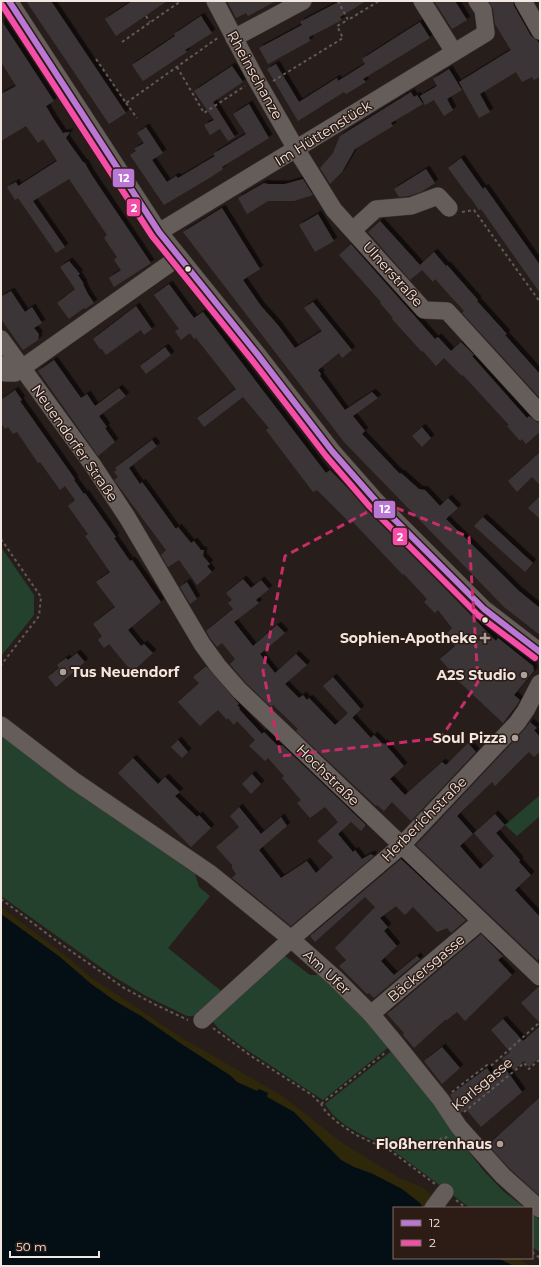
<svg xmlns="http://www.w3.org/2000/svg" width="541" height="1267" viewBox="0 0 541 1267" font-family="Montserrat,sans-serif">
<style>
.green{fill:#24412e}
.sand{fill:#2f2709}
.water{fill:#040f15}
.building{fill:#3b3638;filter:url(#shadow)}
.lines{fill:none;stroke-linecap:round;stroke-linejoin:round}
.minor-casing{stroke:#413936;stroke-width:18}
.path{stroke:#615a56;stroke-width:2;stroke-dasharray:3 3;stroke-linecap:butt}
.minor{stroke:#655d5a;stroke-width:17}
.bus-1-casing{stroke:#2d1c15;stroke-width:9}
.bus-2-casing{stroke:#2d1c15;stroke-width:9}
.bus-1{stroke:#ba77d6;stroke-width:6}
.bus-2{stroke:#f54da8;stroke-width:6}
.marked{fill:none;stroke:#c72d68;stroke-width:3;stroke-dasharray:8 5;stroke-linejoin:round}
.bus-dot{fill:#f2e6e1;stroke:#2d1c15;stroke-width:1.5}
.poi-dot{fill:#aba09c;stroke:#2d1c15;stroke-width:1.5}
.labels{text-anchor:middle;stroke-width:3;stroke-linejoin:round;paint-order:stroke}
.street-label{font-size:14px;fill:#f2e6e1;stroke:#2d1c15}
.poi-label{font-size:14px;font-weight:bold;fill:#f2e6e1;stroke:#2d1c15;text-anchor:end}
.line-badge{stroke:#2d1c15;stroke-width:1.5}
.badge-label{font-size:11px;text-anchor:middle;font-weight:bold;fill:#fff}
</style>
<defs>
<filter id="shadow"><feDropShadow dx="3.5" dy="-3.5" stdDeviation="0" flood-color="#0009"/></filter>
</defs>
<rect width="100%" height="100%" fill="#271e1b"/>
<g class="green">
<path d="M 1,547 L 34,595 L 34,615 L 1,656 Z"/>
<path d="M 1,733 L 77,791 L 195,874 L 199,887 L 210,896 L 168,948 L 221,991 C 211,1002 203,1018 187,1016 L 146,996 L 113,976 L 1,896 Z"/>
<path d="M 540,795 L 540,816 L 517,836 L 505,825 Z"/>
<path d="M 284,955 L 310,975 L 323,975 L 390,1046 L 323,1100 L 247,1050 L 219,1029 L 213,1022 L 212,1019 Z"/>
<path d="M 393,1050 L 455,1134 L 483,1170 L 503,1191 L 525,1208 L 470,1208 L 390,1148 L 362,1135 L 345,1125 L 333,1115 L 325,1104 Z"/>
<path d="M 532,1213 L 540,1220 L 540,1252 L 532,1247 Z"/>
</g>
<g class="sand">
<path d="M 1,907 L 70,959 L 89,976 L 182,1038 L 284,1097 L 341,1142 L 399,1178 L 422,1187 L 447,1208 L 422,1208 L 421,1204 L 402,1189 L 373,1174 L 354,1167 L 341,1160 L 294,1112 L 257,1091 L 237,1082 L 231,1076 L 180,1043 L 141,1016 L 115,1001 L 90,983 L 60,957 L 1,914 Z"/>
<path d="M 497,1258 L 518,1258 L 530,1266 L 514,1266 Z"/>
</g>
<path class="water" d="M 1,914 L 60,957 L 90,983 L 115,1001 L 141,1016 L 180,1043 L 231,1076 L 237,1082 L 257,1091 L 259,1089 L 268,1093 L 267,1097 L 294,1112 L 341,1160 L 354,1167 L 373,1174 L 402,1189 L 421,1204 L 422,1208 L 394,1208 L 394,1258 L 497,1258 L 514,1266 L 1,1266 Z"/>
<g class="building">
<path d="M 26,1 L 51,1 L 126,113 L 109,124 Z"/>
<path d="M 132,1 L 167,1 L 116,36 L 105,19 Z"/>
<path d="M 227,1 L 276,1 L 248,16 L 246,13 L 236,18 Z"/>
<path d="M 340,1 L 366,1 L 340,17 L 342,20 L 309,37 L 310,41 L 268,64 L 259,48 L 302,25 L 300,22 Z"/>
<path d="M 434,1 L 455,1 L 467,20 L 452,29 Z"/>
<path d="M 489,1 L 513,1 L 514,6 L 531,36 L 537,40 L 540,45 L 540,77 L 534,80 L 532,77 L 522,82 L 516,72 L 480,94 L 490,112 L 479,118 L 459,82 L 511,50 L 495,24 L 493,9 Z"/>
<path d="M 201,16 L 212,33 L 185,50 L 187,52 L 143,81 L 132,65 L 175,36 L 174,34 Z"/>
<path d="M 1,20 L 54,101 L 46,106 L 53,118 L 63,133 L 70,132 L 66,138 L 70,144 L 83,162 L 85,163 L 91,174 L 151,263 L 114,287 L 109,278 L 121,270 L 114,260 L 117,257 L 104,238 L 107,235 L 69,179 L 33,201 L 65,247 L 56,253 L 18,198 L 15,200 L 7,187 L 16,182 L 18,186 L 57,161 L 43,139 L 38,143 L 26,126 L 1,141 L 1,94 L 16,86 L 1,62 Z"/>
<path d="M 420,22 L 430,38 L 363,79 L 366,82 L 346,94 L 344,92 L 298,121 L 267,69 L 276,64 L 299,102 L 337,78 L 338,81 L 365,64 L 362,59 Z"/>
<path d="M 232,66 L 243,82 L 213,102 L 235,137 L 228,141 L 220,129 L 210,135 L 204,125 L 214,120 L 194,91 Z"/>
<path d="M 449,69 L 462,90 L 447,99 L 453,110 L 444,116 L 434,100 L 425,105 L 420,96 L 437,86 L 433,79 Z"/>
<path d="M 411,92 L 414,97 L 417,95 L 423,104 L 391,123 L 393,126 L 355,149 L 342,172 L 330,184 L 320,168 L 333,153 L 340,136 Z"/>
<path d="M 249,104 L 269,138 L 222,167 L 223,169 L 211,177 L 164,205 L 130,155 L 136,151 L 134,149 L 144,143 L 137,133 L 146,127 L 163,153 L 152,160 L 167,182 L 176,176 L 178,178 L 215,156 L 213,154 L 246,134 L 233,114 Z"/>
<path d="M 461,158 L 483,189 L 485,187 L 540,265 L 540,293 L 481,209 L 479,210 L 470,197 L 470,198 L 448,168 Z"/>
<path d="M 426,169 L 435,183 L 421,192 L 409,196 L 399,197 L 394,189 Z"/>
<path d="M 303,179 L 313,195 L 294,201 L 268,201 L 247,214 L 238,198 L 264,183 L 268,184 L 285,184 Z"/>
<path d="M 222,208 L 260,269 L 243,280 L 261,306 L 278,325 L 295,348 L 322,331 L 304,308 L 313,302 L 352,350 L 342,358 L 339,353 L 318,370 L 321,374 L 320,376 L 345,410 L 372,392 L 378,398 L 353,416 L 365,431 L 362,434 L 400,474 L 401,473 L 419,489 L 425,490 L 440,506 L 448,498 L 458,508 L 446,519 L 519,591 L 540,608 L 540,635 L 504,607 L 344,442 L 183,232 Z"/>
<path d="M 318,214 L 334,241 L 315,252 L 299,225 Z"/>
<path d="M 380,221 L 420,265 L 434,252 L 446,266 L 447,265 L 478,300 L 477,301 L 507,334 L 505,335 L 540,374 L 540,398 L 462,313 L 464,311 L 435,279 L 433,282 L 422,270 L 410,280 L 368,232 Z"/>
<path d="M 351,244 L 435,339 L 438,337 L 451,351 L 461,342 L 474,355 L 472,356 L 527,418 L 529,416 L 537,422 L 540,423 L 540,432 L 526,444 L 522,439 L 520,441 L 507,426 L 509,425 L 463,375 L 462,376 L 444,358 L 436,366 L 423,351 L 422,352 L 392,319 L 393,318 L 380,303 L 381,302 L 339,255 Z"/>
<path d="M 69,261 L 80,274 L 78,275 L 84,284 L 83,284 L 88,294 L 94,303 L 85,309 L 84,308 L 69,319 L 57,303 L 75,289 L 60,267 Z"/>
<path d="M 169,284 L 194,318 L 203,312 L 326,473 L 330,470 L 496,641 L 498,638 L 533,666 L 534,671 L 514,695 L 520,700 L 517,705 L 503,723 L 455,678 L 456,677 L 440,659 L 455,646 L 445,635 L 452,628 L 438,610 L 435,613 L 424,602 L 427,599 L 404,574 L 403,575 L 353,522 L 351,524 L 317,490 L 313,492 L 266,430 L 269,428 L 243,397 L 204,427 L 197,418 L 236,389 L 196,338 L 194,339 L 190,333 L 181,340 L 175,331 L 179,329 L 154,295 Z"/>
<path d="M 11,291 L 25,312 L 32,307 L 42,323 L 34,328 L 39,334 L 38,340 L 23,350 L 1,319 L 1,297 Z"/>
<path d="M 136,306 L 152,329 L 144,335 L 141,330 L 106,355 L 102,349 L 100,349 L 93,339 Z"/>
<path d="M 165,347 L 171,355 L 146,374 L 140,366 Z"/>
<path d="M 54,360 L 81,398 L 87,394 L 95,406 L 119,388 L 126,396 L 99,416 L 107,427 L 105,428 L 115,442 L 98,456 L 38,371 Z"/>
<path d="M 15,390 L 22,400 L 20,401 L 75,479 L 74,480 L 84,494 L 85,493 L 116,537 L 114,538 L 130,561 L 132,560 L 161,602 L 128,630 L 141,646 L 144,644 L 153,653 L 132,672 L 109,644 L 104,648 L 98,640 L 102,636 L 93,624 L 115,607 L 96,582 L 110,572 L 85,536 L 88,534 L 68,506 L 75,500 L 65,486 L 60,490 L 40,462 L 38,463 L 17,432 L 13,434 L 8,427 L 5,429 L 1,423 L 1,400 Z"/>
<path d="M 422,427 L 431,438 L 422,447 L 412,436 Z"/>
<path d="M 152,440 L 157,446 L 129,468 L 140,484 L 142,482 L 148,490 L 176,529 L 178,527 L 191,543 L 194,541 L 201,550 L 204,550 L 203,556 L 210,564 L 207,566 L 212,572 L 197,585 L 179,560 L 168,567 L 161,555 L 166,550 L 114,480 L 118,477 L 114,472 L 117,470 L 115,468 Z"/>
<path d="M 540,452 L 540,485 L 532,477 L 517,492 L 508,481 Z"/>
<path d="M 540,496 L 540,519 L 528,508 Z"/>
<path d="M 483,517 L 533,563 L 525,572 L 474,526 Z"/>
<path d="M 243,579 L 251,588 L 261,580 L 269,589 L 256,600 L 259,603 L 234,622 L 253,646 L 277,625 L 285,633 L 260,654 L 275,673 L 296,654 L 307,665 L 285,684 L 299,698 L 303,695 L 307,700 L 309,698 L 335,725 L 348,713 L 371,738 L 374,735 L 383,744 L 384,743 L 404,766 L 390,779 L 405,795 L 442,762 L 446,765 L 468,743 L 476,752 L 411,821 L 392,802 L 384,811 L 377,805 L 376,806 L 296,731 L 298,729 L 273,705 L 271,707 L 246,683 L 230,664 L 235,659 L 222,643 L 217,647 L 210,638 L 206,631 L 233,609 L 228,603 L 232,600 L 226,593 Z"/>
<path d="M 187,582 L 197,599 L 190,604 L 180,587 Z"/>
<path d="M 77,653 L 85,662 L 56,687 L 48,677 L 59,668 L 57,665 L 66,658 L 68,660 Z"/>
<path d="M 206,666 L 239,704 L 237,705 L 240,708 L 239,709 L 262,734 L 264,732 L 279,747 L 282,745 L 366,825 L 361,831 L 351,822 L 338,834 L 353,852 L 355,850 L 362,859 L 371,854 L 374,856 L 291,926 L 232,878 L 236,874 L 232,868 L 232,865 L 216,847 L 239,827 L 230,816 L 239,807 L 261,834 L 281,817 L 287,826 L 259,850 L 281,878 L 307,861 L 316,873 L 333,857 L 317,841 L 338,822 L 325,807 L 310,818 L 297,803 L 301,800 L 282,778 L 284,776 L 268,758 L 265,761 L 249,746 L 255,740 L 237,721 L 234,725 L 228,718 L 227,720 L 218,710 L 200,726 L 178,702 L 199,683 L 193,677 Z"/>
<path d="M 333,677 L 361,709 L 352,718 L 323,686 Z"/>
<path d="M 530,722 L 537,728 L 534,730 L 540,737 L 540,752 L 534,757 L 529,752 L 495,786 L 492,782 L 457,816 L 473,834 L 460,846 L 480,869 L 494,856 L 474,833 L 495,814 L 505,825 L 496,833 L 520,860 L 519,862 L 531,875 L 515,890 L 540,917 L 540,957 L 537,960 L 416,845 L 524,730 Z"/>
<path d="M 178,740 L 188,752 L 182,758 L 171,747 Z"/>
<path d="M 133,758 L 158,784 L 165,777 L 180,792 L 175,796 L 197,817 L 199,815 L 211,828 L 191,847 L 118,773 Z"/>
<path d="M 252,774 L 261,784 L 251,794 L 242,784 Z"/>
<path d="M 401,859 L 466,920 L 451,933 L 447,928 L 437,932 L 413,907 L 405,915 L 396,906 L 380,918 L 388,927 L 384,931 L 397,946 L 381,961 L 394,975 L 417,956 L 420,959 L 374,998 L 369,993 L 367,994 L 339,966 L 346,960 L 335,948 L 375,907 L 365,897 L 315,942 L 310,936 Z"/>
<path d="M 481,934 L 503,956 L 498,960 L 512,975 L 465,1021 L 457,1012 L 447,1020 L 445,1020 L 414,1048 L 403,1035 L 404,1033 L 387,1014 Z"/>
<path d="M 538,987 L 540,987 L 540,1023 L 521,1003 Z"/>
<path d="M 503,1019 L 523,1041 L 540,1026 L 540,1057 L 529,1067 L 524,1061 L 514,1070 L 502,1059 L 510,1052 L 491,1030 Z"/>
<path d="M 442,1047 L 460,1068 L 442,1084 L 424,1061 Z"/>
<path d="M 487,1068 L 493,1077 L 505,1068 L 522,1092 L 481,1127 L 466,1109 L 461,1113 L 450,1095 Z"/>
<path d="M 540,1097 L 540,1196 L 510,1169 L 488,1145 Z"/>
</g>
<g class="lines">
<defs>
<g id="minor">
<path d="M 9,1 L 159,232 L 258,355 L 332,451 L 376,501 L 484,609 L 540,652"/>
<path d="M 215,1 L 256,79 L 296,149 L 334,210 L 424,310 L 447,311 L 540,413"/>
<path d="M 422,1 L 454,52"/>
<path d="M 523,1 L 540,31"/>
<path d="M 234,38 L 303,1"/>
<path d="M 353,230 L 376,209 L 411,206 L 438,196 L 449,208"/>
<path d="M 159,232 L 486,33 L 483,10 L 477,1"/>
<path d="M 1,339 L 92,464 L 127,517 L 202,644 L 218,666 L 239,690 L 540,977"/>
<path d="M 1,365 L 5,373 L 15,373 L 179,257"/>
<path d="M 1,725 L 73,780 L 211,874 L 291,939 L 335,978 L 371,1014 L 396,1044 L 441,1100 L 459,1127 L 503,1176 L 540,1209"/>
<path d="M 371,1014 L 481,921"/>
<path d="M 202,1020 L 291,939 L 402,845 L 517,723 L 526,710 L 540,683"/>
<path d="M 433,1208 L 445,1192"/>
</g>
</defs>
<use href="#minor" class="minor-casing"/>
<g class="path">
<path d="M 338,1 L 348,20 L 379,1"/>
<path d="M 146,16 L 150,22"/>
<path d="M 122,42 L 181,1"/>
<path d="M 96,59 L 126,103 L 219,37"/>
<path d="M 177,67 L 204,113 L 245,86"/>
<path d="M 273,81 L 343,38 L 337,26 L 348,20"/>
<path d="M 126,103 L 137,118"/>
<path d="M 462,212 L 474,210 L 540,302"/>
<path d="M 1,539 L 41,597 L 39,616 L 1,665"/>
<path d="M 1,899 L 58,942 L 124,988 L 156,1005 L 188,1020"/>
<path d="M 213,1028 L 251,1056 L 312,1095 L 321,1104 L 326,1112 L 337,1122 L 356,1135 L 391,1151 L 435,1184"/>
<path d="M 452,1092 L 487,1065 L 492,1065 L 540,1022"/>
<path d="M 321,1104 L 386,1052"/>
<path d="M 464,1112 L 524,1063 L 529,1069 L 540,1059"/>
<path d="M 440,1138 L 442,1140 L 448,1136"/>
<path d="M 456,1200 L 466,1208"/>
<path d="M 532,1252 L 540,1258"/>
</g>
<use href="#minor" class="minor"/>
<defs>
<path id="bus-1" d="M 9,1 L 159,232 L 258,355 L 332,451 L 376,501 L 484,609 L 540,652"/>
<path id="bus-2" d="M 2,5 L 152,236 L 252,360 L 326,456 L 370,507 L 478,615 L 535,658"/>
</defs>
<use href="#bus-1" class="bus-1-casing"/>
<use href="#bus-2" class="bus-2-casing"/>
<use href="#bus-1" class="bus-1"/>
<use href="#bus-2" class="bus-2"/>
</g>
<path class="marked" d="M 384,503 L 469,537 L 478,682 L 441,738 L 281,756 L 263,671 L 285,556 Z"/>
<g class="bus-dot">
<circle cx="188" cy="269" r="3.5"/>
<circle cx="485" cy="620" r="3.5"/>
</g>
<g class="poi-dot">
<path d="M483 632h4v4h4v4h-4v4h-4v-4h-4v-4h4z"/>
<circle cx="63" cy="672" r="4"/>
<circle cx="524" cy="675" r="4"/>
<circle cx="515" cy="738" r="4"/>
<circle cx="500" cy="1144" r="4"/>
</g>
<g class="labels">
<g class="street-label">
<text transform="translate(255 75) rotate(61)" y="5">Rheinschanze</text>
<text transform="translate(323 133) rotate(-32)" y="5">Im Hüttenstück</text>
<text transform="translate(393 274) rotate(48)" y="5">Ulnerstraße</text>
<text transform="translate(75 443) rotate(55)" y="5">Neuendorfer Straße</text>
<text transform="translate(328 775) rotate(44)" y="5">Hochstraße</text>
<text transform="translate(424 819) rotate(-45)" y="5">Herberichstraße</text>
<text transform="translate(426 968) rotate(-40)" y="5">Bäckersgasse</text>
<text transform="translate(327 972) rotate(43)" y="5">Am Ufer</text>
<text transform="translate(482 1084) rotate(-40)" y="5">Karlsgasse</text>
</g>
<g class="poi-label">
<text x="477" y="643">Sophien-Apotheke</text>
<text x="71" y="677" text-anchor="start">Tus Neuendorf</text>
<text x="516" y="680">A2S Studio</text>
<text x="507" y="743">Soul Pizza</text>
<text x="492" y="1149">Floßherrenhaus</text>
</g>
</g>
<g class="line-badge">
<rect x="112" y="168" width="23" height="20" rx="4" fill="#ba77d6"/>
<rect x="126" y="198" width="15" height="19" rx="4" fill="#f54da8"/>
<rect x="373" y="500" width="23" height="19" rx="4" fill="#ba77d6"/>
<rect x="392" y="527" width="16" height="19" rx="4" fill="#f54da8"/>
</g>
<g class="badge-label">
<text x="124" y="182">12</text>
<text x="134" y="212">2</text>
<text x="385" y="513">12</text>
<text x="400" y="541">2</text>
</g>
<rect width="541" height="1267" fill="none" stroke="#f2e6e1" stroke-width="4"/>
<rect x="393" y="1207" width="140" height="52" fill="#2d1c15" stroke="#7c6d67"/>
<rect x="401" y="1220" width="20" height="6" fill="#ba77d6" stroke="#7c6d67"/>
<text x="429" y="1227" font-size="12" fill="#f2e6e1">12</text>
<rect x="401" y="1240" width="20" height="6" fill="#f54da8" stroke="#7c6d67"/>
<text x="429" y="1247" font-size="12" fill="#f2e6e1">2</text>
<path d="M10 1251v6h89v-6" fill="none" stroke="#f2e6e1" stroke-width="2"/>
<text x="16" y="1251" font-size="12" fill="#f2e6e1" stroke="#2d1c15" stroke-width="3" paint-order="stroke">50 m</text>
</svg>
